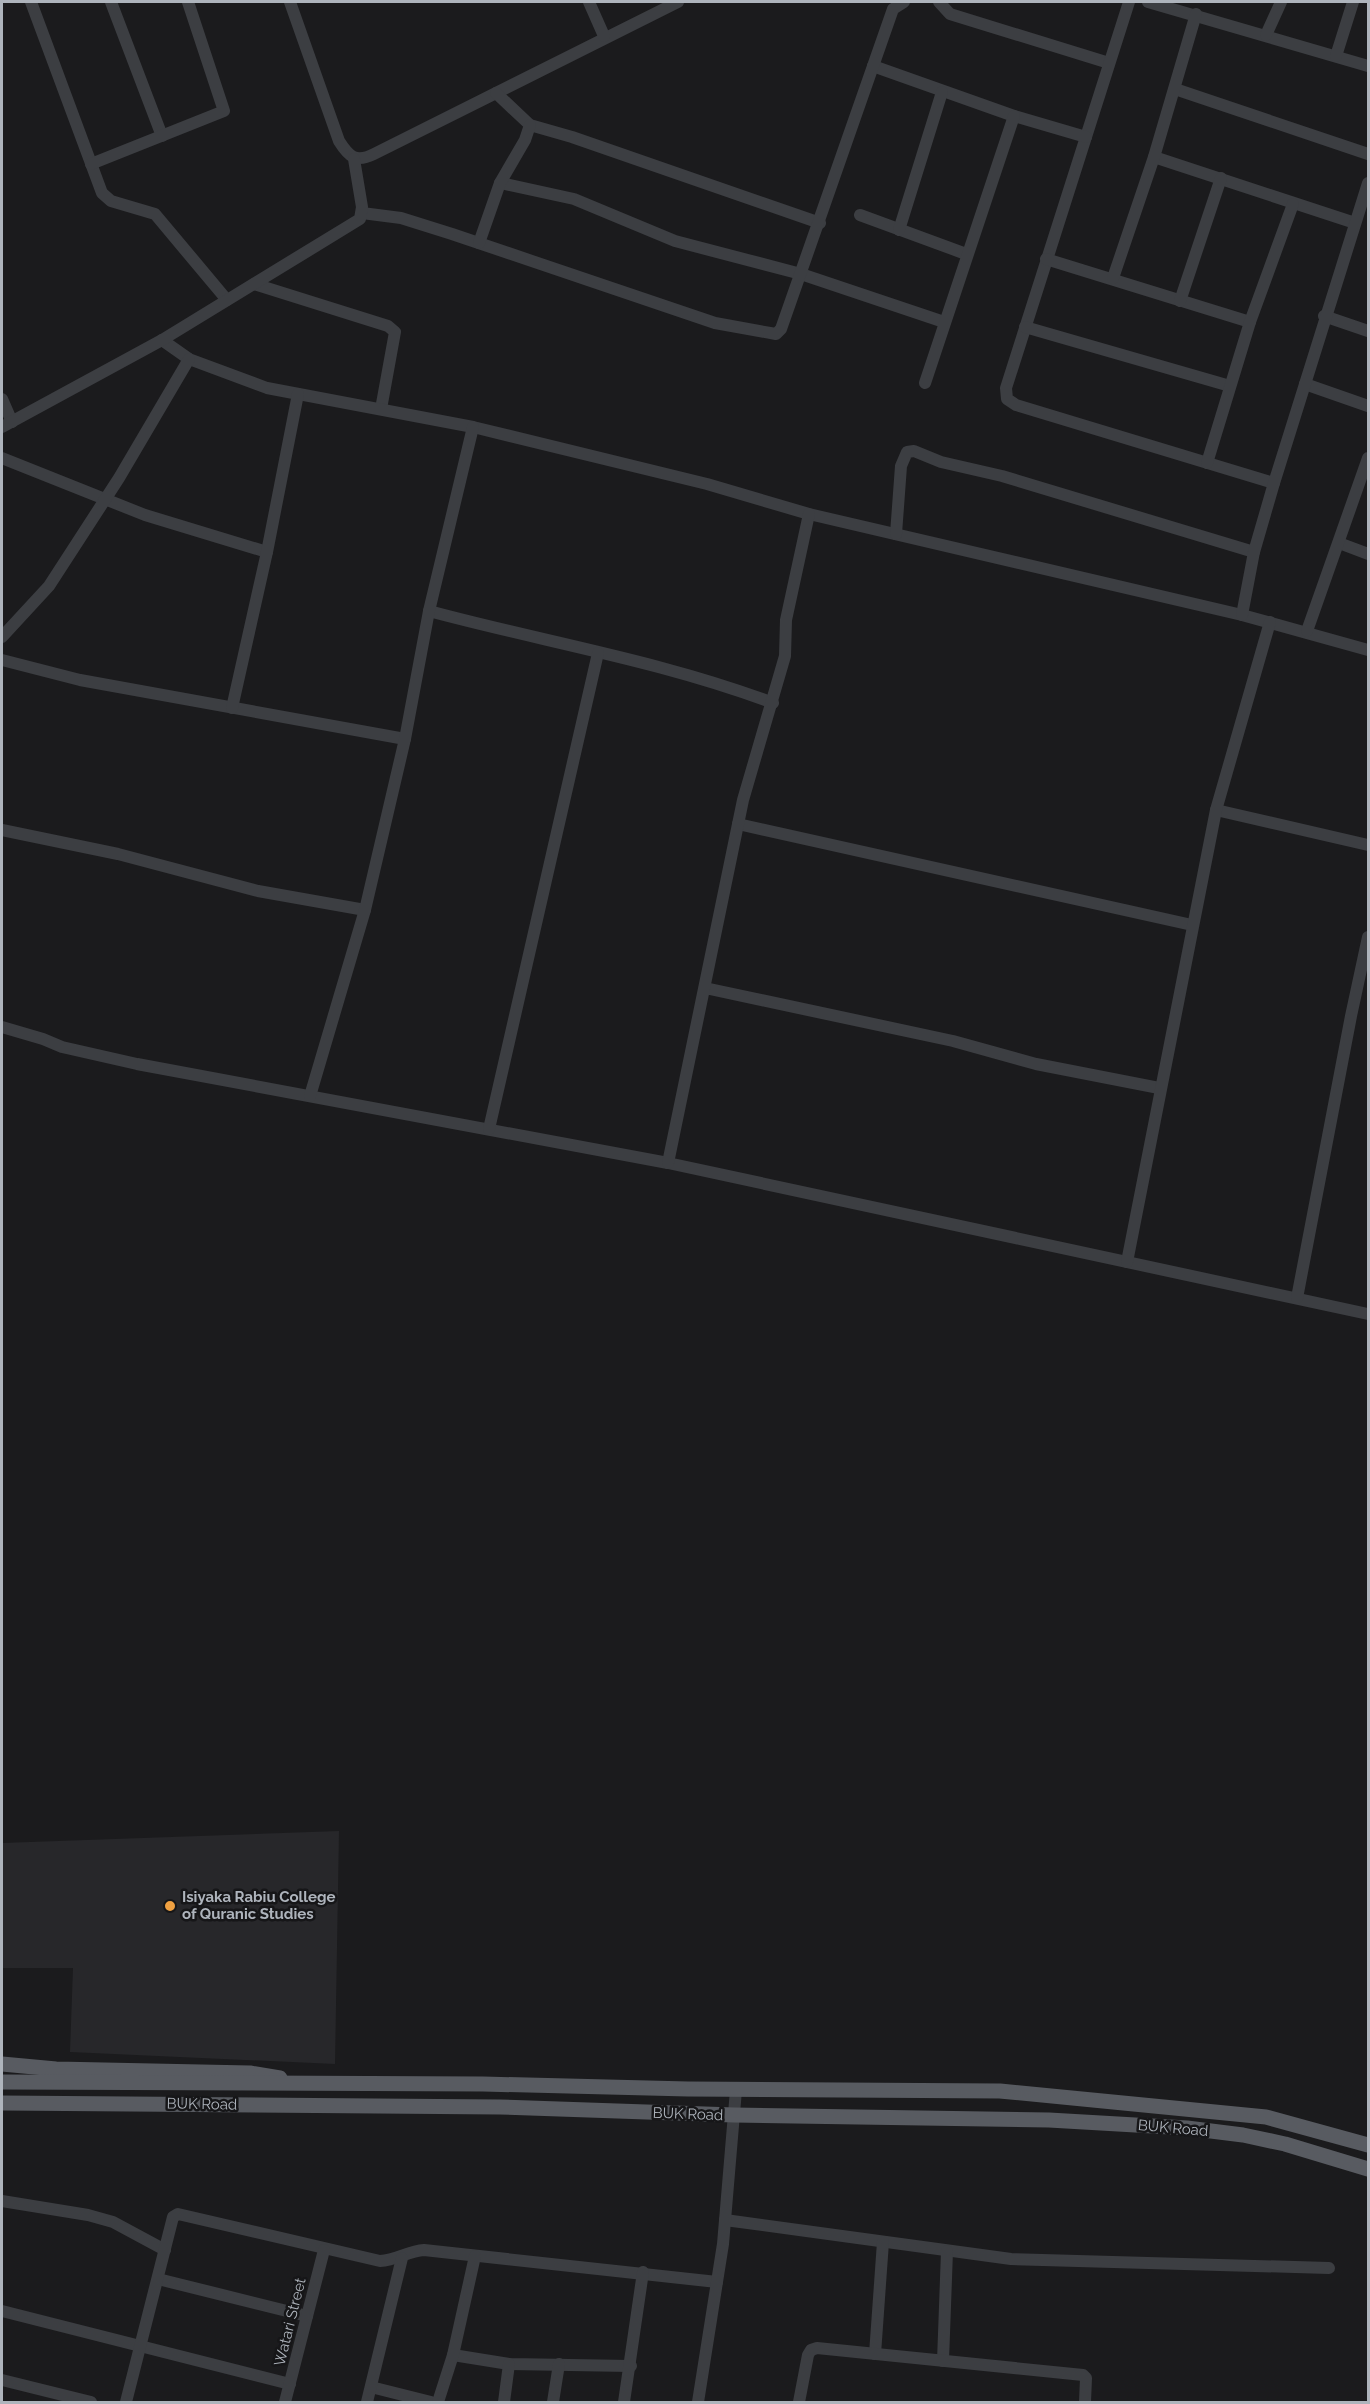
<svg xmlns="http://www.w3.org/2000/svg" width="1370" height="2404" viewBox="0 0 1370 2404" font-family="Raleway,sans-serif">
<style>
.built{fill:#27272a}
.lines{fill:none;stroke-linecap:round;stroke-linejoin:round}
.minor{stroke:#3c3e42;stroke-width:12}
.major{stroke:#585b61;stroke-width:15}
.poi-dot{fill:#efa041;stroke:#161618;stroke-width:2}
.labels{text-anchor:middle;stroke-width:5;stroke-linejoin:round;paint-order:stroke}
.poi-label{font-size:15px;font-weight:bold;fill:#aeb4bc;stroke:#161618;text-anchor:start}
.street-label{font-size:15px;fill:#aeb4bc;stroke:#161618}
</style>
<rect width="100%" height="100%" fill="#1b1b1d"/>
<path class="built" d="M 339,1831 L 335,2064 L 70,2052 L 73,1968 L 2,1968 L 2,1843 Z"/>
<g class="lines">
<g class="minor">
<path d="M 31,2 L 102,193 L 111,201 L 155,214 L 227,300"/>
<path d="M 111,2 L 162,136"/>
<path d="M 290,2 L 339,141 C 349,157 356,163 374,154 L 678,2"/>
<path d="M 589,2 L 604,36"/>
<path d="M 939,2 L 950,14 L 1109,63"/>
<path d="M 1129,2 L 1006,388 L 1007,399 L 1016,405 L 1274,483"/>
<path d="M 1148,2 L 1368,66"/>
<path d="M 1266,35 L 1281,2"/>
<path d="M 1336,56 L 1353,2"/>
<path d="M 873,66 L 1014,116 L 1086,137"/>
<path d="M 1175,89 L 1368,154"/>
<path d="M 496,93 L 530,125 L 572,137 L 820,223"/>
<path d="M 1154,157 L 1355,223"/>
<path d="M 91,164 L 224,111 L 188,2"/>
<path d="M 500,183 L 574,199 L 675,241 L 801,274 L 944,322"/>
<path d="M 362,213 L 401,218 L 452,234 L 715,323 L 776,334 L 781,329 L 893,9 L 904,2"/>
<path d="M 860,215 L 966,254"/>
<path d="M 899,230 L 942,92"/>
<path d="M 479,243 L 500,183 L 525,140 L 530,125"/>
<path d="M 1046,259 L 1250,322"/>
<path d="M 1113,278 L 1154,157 L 1196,14"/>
<path d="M 254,284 L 388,326 L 395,332 L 381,409"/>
<path d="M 1180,301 L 1221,178"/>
<path d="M 1324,316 L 1368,331"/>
<path d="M 1025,327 L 1230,386"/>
<path d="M 162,340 L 189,359 L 267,388 L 473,427 L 707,484 L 809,514 L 1242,615 L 1368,650"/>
<path d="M 925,383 L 1014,116"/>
<path d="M 1305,384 L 1368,406"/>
<path d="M 2,399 L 12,422"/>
<path d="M 2,427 L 162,340 L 360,219 L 362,207 L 354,159"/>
<path d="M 2,458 L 145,515 L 267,552"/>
<path d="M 1207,463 L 1250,322 L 1293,204"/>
<path d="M 896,534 L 901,466 L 907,452 L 914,451 L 941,462 L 1002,476 L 1254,552"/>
<path d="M 1339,543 L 1368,554"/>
<path d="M 429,611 C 544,642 662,661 773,703"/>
<path d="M 1242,615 L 1254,552 L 1274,483 L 1368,183"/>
<path d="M 1307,631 L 1368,458"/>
<path d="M 2,637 L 49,586 L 119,478 L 189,359"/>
<path d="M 2,660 L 80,680 L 405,739"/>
<path d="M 232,708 L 267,552 L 298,394"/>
<path d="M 1216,810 L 1368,845"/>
<path d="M 738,824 L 1192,925"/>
<path d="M 2,830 L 118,854 L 258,891 L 365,910"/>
<path d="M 705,988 L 953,1041 L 1036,1064 L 1159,1088"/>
<path d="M 2,1027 L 43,1039 L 62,1047 L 137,1064 L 668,1163 L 1368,1314"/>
<path d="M 310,1096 L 365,910 L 405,739 L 429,611 L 473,427"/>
<path d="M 489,1129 L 598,653"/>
<path d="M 668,1163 L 743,800 L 785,656 L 786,620 L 809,514"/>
<path d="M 1127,1262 L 1216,810 L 1270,622"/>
<path d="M 1297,1298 L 1351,1016 L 1368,937"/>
<path d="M 2,2201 L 88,2215 L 113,2222 L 165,2250"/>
<path d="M 725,2220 L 1011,2259 L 1329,2268"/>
<path d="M 158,2279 L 307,2316"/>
<path d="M 2,2311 L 290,2384"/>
<path d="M 875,2354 L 883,2242"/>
<path d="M 453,2355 L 509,2364 L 631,2366"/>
<path d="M 943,2361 L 947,2251"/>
<path d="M 2,2380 L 91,2402"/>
<path d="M 371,2387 L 431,2402"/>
<path d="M 126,2402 L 173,2217 L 178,2214 L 380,2261 C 397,2260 408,2251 424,2250 L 717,2282"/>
<path d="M 285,2402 L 324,2250"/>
<path d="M 367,2402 L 402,2258"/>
<path d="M 438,2402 L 453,2355 L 475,2256"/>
<path d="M 504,2402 L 509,2364"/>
<path d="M 553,2402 L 559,2364"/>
<path d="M 624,2402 L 643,2272"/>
<path d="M 698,2402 L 723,2244 L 736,2090"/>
<path d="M 799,2402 L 808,2355 L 811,2350 L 817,2348 L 1083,2375 L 1086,2378 L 1085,2402"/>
</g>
<g class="major">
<path d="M 2,2064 L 56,2069 L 250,2073 L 280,2078"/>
<path d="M 2,2082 L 483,2084 L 688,2089 L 1000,2091 L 1266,2117 L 1368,2145"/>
<path d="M 2,2103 L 500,2107 L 734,2115 L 1049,2120 L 1187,2128 L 1243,2135 L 1285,2144 L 1368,2169"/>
</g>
</g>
<circle class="poi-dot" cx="170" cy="1906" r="6"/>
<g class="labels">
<g class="poi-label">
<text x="182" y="1902">Isiyaka Rabiu College<tspan x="182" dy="17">of Quranic Studies</tspan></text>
</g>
<g class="street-label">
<text transform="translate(202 2104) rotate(1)" y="5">BUK Road</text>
<text transform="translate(688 2114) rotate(2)" y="5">BUK Road</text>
<text transform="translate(1173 2128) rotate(5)" y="5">BUK Road</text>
<text transform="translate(290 2322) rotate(-76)" y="5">Watari Street</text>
</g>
</g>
<rect width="1370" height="2404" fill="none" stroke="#aeb4bc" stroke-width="6"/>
</svg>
